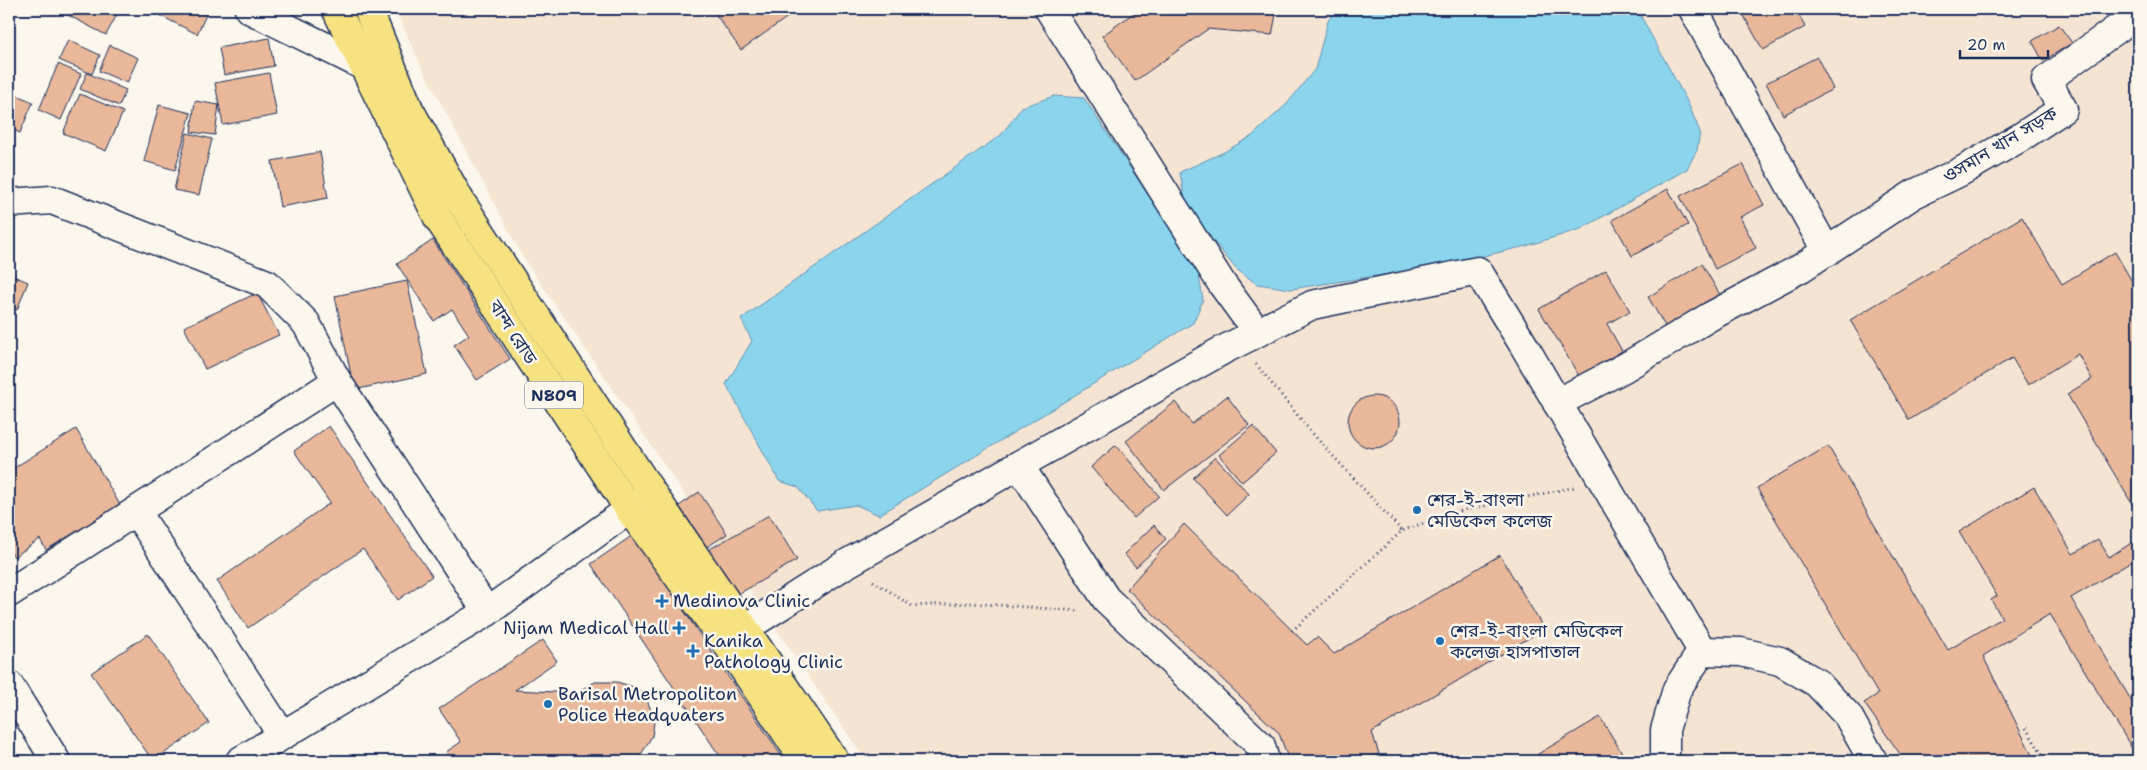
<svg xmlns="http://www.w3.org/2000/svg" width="2147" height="770" viewBox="0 0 2147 770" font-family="'Shantell Sans','Noto Sans Bengali',sans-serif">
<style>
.built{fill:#f6e4d3}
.water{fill:#8bd5ec;stroke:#5e93b3}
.building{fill:#e9b89a;stroke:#1b2f5e}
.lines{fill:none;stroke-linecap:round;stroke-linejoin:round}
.minor-casing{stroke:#1b2f5e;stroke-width:31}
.highway-casing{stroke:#1b2f5e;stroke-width:31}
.path{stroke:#1b2f5e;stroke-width:3;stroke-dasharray:1 4;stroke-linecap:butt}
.minor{stroke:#fbf7ec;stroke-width:28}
.highway{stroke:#f6e281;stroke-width:28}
.poi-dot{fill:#1f6fb2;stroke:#fbf7ec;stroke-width:2}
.labels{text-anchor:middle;stroke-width:5;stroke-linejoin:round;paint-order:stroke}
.shield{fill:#fbf7ec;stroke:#5e6b89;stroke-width:1}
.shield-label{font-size:16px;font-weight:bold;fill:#1b2f5e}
.street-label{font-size:18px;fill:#1b2f5e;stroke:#fbf7ec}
.poi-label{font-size:18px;fill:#1b2f5e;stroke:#fbf7ec;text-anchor:start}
</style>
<rect width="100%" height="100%" fill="#fbf7ec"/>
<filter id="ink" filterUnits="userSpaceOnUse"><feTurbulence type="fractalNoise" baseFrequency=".02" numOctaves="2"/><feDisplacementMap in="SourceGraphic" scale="10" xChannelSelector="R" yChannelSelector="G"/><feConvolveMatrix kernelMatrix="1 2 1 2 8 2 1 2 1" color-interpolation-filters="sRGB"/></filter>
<g filter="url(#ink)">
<path class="built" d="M 395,9 L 2138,9 L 2138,761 L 866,761 L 524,259 L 422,68 Z"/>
<g class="water">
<path d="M 1336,9 L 1637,9 L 1688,103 L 1700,132 L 1697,150 L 1687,169 L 1581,229 L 1526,246 L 1441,266 L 1291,289 L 1257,284 L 1236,269 L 1198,222 L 1184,196 L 1180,172 L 1224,152 L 1252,136 L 1287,104 L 1315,69 L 1328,21 Z"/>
<path d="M 1054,96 L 1084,98 L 1198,270 L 1203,300 L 1193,323 L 879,515 L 856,505 L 817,511 L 798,487 L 779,481 L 726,384 L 752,341 L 741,319 L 1001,135 L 1022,107 Z"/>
</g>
<g class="building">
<path d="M 66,9 L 120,9 L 106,35 L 64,13 Z"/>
<path d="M 165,9 L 209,9 L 197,34 L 161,16 Z"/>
<path d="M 712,9 L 799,9 L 741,50 Z"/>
<path d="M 1139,9 L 1277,9 L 1272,35 L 1208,29 L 1135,81 L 1102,36 Z"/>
<path d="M 1740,9 L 1796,9 L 1805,27 L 1763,50 Z"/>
<path d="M 1831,9 L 1848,9 L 1835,16 Z"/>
<path d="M 2059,25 L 2072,43 L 2043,61 L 2032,41 Z"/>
<path d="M 269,38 L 274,66 L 224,75 L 219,48 Z"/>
<path d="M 68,40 L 100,55 L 92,74 L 59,60 Z"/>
<path d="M 110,45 L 138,58 L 127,83 L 99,71 Z"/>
<path d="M 1817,57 L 1833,89 L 1783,115 L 1766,83 Z"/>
<path d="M 58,64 L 81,74 L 61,120 L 39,110 Z"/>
<path d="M 87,73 L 126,90 L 119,106 L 80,89 Z"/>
<path d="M 269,73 L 277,115 L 223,125 L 215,83 Z"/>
<path d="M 12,93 L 33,102 L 20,133 L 9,128 L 9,100 Z"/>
<path d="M 80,94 L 123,112 L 106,151 L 63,133 Z"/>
<path d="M 195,101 L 219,105 L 215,135 L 191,132 Z"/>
<path d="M 159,105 L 191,113 L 175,170 L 144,161 Z"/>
<path d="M 187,133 L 212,139 L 199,195 L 174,190 Z"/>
<path d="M 320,152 L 328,198 L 280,207 L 272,161 Z"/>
<path d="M 1743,164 L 1764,205 L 1740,217 L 1756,248 L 1715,269 L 1680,196 Z"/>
<path d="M 1668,189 L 1688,225 L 1632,256 L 1612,220 Z"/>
<path d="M 2022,217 L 2062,284 L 2115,252 L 2138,292 L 2138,514 L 2067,394 L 2092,379 L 2078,354 L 2028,385 L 2012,358 L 1909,420 L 1850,320 Z"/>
<path d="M 433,240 L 510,359 L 477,380 L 454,345 L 469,335 L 452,309 L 434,321 L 397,264 Z"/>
<path d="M 1702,264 L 1723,300 L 1669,333 L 1648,297 Z"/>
<path d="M 1606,270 L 1630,311 L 1607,324 L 1622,351 L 1579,376 L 1539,309 Z"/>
<path d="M 9,274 L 28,282 L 17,310 L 9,306 Z"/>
<path d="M 407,281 L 427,374 L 354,390 L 335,296 Z"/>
<path d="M 257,293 L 279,335 L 205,369 L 184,327 Z"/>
<path d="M 1227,396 L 1249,425 L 1164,490 L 1126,441 L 1175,402 L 1192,424 Z"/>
<circle cx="1374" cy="422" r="26"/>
<path d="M 329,426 L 432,576 L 398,600 L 363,549 L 248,628 L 217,581 L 330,503 L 294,451 Z"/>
<path d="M 1253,426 L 1276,453 L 1242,482 L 1219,455 Z"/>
<path d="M 76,429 L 120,505 L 46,550 L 40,539 L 14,557 L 9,549 L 9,471 Z"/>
<path d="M 1116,445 L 1159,496 L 1134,518 L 1091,467 Z"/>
<path d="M 1828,446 L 1948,650 L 2002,618 L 1991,600 L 1997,596 L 1959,532 L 2034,487 L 2073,554 L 2098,539 L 2109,557 L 2138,539 L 2138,558 L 2071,598 L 2138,712 L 2138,758 L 2050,614 L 1983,656 L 2035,761 L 1905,761 L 1864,703 L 1878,694 L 1757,488 Z"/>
<path d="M 1215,457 L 1249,494 L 1227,515 L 1193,478 Z"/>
<path d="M 699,492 L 727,534 L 707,547 L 679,506 Z"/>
<path d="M 769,515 L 797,560 L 735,596 L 708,550 Z"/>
<path d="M 1184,524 L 1307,645 L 1317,637 L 1334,654 L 1500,555 L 1544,629 L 1372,732 L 1379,754 L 1371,757 L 1372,761 L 1289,761 L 1279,733 L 1127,589 Z"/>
<path d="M 1154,525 L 1166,539 L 1136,567 L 1124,554 Z"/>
<path d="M 633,535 L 785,761 L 723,761 L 591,564 Z"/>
<path d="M 148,634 L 209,723 L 153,761 L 91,673 Z"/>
<path d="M 543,640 L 557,661 L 515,690 L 575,693 L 595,682 L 617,682 L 637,688 L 646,698 L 651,710 L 654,723 L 652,736 L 639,758 L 634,761 L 452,761 L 446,752 L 461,742 L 439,709 Z"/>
<path d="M 1600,717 L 1627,761 L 1542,761 L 1538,754 Z"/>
</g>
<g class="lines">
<defs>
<g id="minor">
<path d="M 249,9 L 362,65"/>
<path d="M 1049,9 L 1222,284 L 1249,321"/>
<path d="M 1693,9 L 1827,252"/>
<path d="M 9,203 L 52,200 L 267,284 L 306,323 L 337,381"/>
<path d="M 1557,403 L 1624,368 L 1711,316 L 1801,268 L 1914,194 L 1960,172 L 2021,137 L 2063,109 L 2046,80 L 2138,14"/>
<path d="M 1019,465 L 1106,599 L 1261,746 L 1265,761"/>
<path d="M 9,593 L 136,511"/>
<path d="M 725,641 L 846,564 L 1019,465 L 1223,350 L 1312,305 L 1478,271 L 1523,344 L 1702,651"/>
<path d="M 9,685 L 56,761"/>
<path d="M 282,735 L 136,511 L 337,381 L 487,612 L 648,496"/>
<path d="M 240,761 L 487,612"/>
<path d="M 1665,761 L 1665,730 L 1677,689 L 1702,651 L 1741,652 L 1780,661 L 1817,683 L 1848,716 L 1873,761"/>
</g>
<g id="highway">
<path d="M 336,9 L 438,218 L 629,509 L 725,641 L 805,761"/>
<path d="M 368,9 L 409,109 L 461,202 L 652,493 L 835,761"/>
</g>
</defs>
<use href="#minor" class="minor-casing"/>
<use href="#highway" class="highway-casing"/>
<g class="path">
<path d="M 1256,364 L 1312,433 L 1402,531"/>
<path d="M 873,581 L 912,606 L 971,603 L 1079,611"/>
<path d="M 1292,631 L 1402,531 L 1451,513 L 1575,487"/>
<path d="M 2026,728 L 2046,761"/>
</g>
<use href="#minor" class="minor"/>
<use href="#highway" class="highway"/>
</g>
</g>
<g class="poi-dot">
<circle cx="1417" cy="510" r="5"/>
<path d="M659.5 593.5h5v5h5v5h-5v5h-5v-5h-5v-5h5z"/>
<path d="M676.5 620.5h5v5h5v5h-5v5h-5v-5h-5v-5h5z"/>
<circle cx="1440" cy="641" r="5"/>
<path d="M690.5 643.5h5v5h5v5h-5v5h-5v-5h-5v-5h5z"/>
<circle cx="548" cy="704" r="5"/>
</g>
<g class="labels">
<rect class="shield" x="525" y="381.5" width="58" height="27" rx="4"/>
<g class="shield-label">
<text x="554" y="401">N809</text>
</g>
<g class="street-label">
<text transform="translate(2000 145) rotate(-31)" y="6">ওসমান খান সড়ক</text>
<text transform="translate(513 332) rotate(57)" y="6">বান্দ রোড</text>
</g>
<g class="poi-label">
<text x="1427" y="506">শের-ই-বাংলা<tspan x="1427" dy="21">মেডিকেল কলেজ</tspan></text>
<text x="673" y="607">Medinova Clinic</text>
<text x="669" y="634" text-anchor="end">Nijam Medical Hall</text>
<text x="1450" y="637">শের-ই-বাংলা মেডিকেল<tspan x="1450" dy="21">কলেজ হাসপাতাল</tspan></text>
<text x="704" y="647">Kanika<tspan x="704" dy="21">Pathology Clinic</tspan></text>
<text x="558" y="700">Barisal Metropoliton<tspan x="558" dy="21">Police Headquaters</tspan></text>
</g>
</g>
<rect width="2147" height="770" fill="none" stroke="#fbf7ec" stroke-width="30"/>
<rect x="15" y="15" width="2117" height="740" fill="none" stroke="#1b2f5e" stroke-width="2" filter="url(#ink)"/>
<path d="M1960 50v8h88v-8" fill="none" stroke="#1b2f5e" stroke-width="2.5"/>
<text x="1967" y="50" font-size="15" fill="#1b2f5e" stroke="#fbf7ec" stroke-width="4" paint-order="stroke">20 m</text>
</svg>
